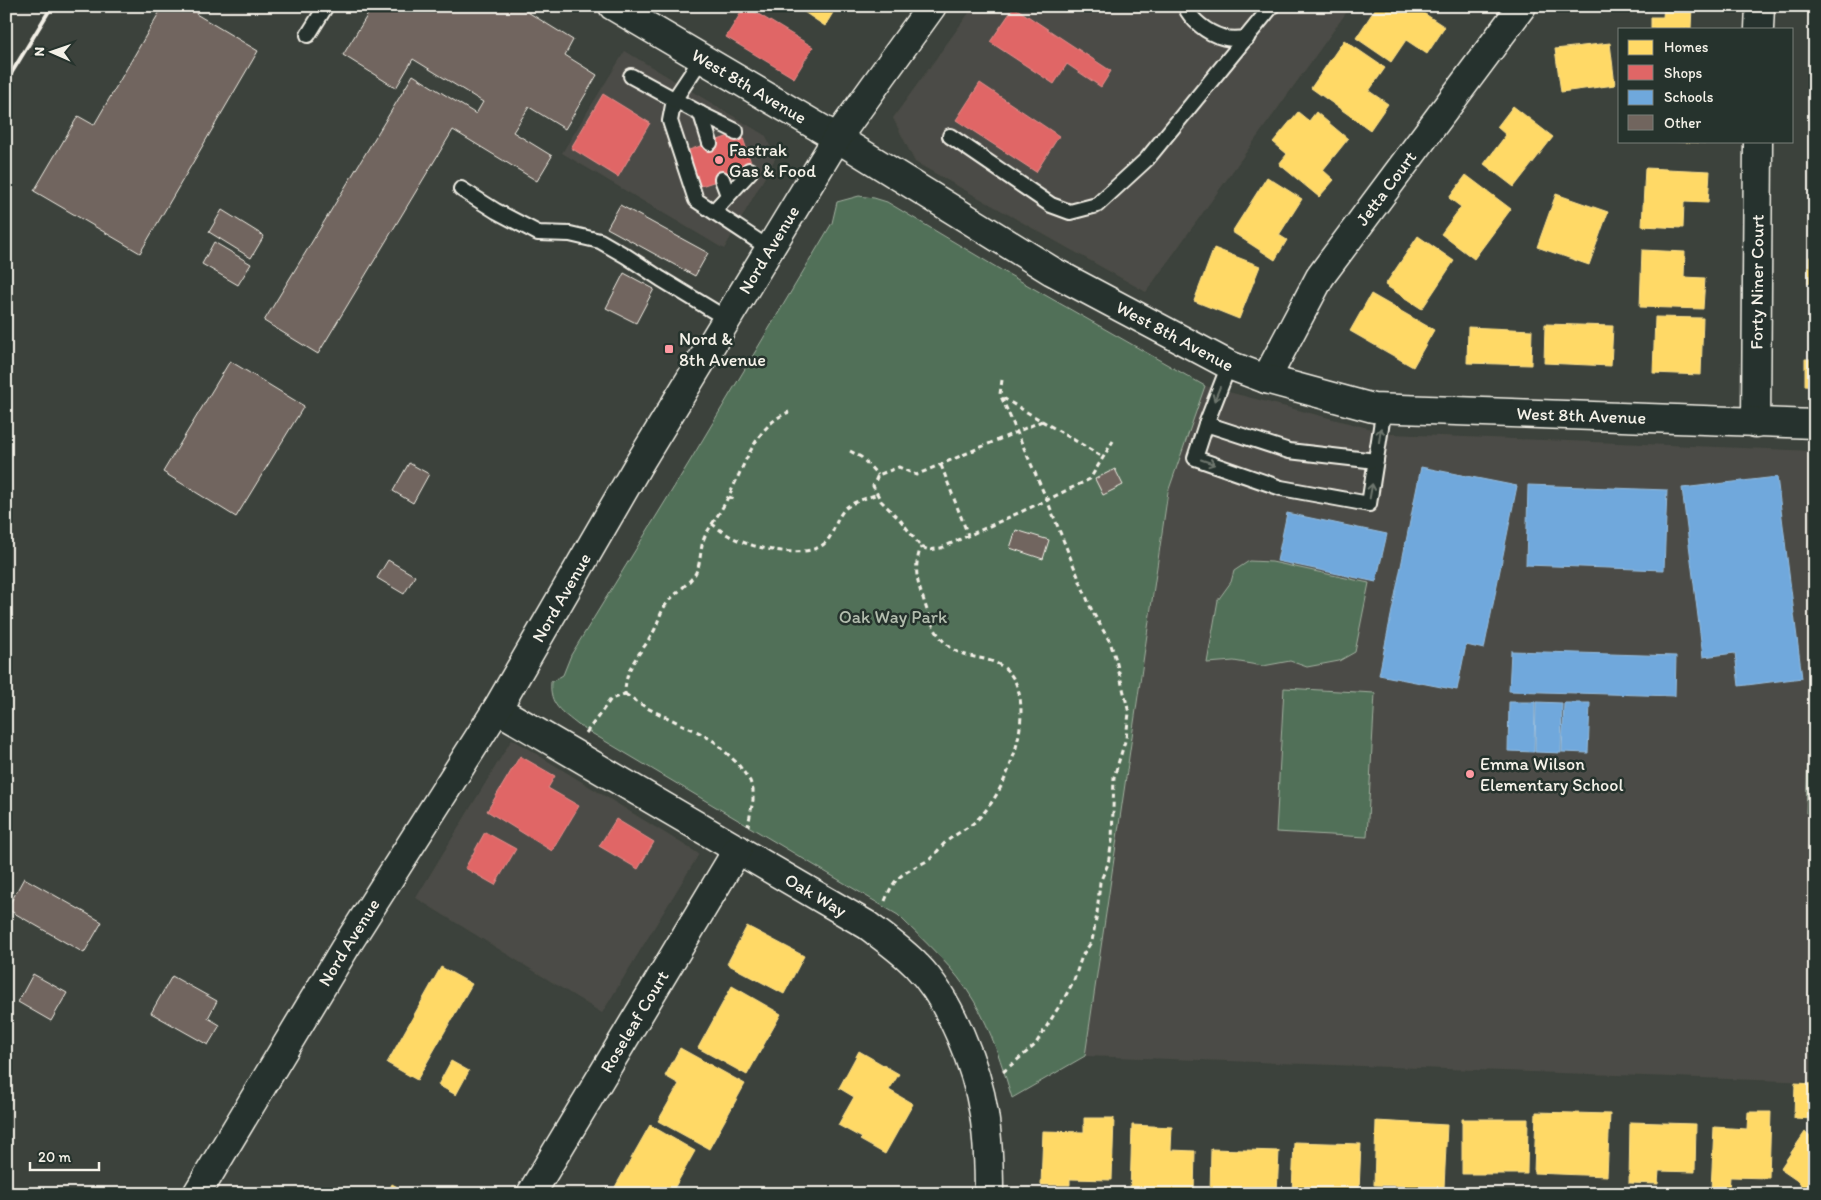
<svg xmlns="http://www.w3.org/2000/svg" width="1821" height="1200" viewBox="0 0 1821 1200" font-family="Itim,sans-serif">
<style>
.built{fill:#4c4c46}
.green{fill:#517058;stroke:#a2b0a0}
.homes{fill:#ffd966;stroke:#fce08d}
.shops{fill:#e06666;stroke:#e6908d}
.schools{fill:#6fa8dc;stroke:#97bee0}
.building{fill:#71655e;stroke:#f4f1e8}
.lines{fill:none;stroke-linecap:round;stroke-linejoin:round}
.service-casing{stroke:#f4f1e8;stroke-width:18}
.minor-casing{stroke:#f4f1e8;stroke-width:31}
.tertiary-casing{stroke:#f4f1e8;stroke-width:31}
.primary-casing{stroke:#f4f1e8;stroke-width:31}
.path{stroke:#f4f1e8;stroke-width:3;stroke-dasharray:5 4;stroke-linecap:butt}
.service{stroke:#26332d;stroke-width:14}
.minor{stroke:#26332d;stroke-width:28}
.tertiary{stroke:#26332d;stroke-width:28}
.primary{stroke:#26332d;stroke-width:28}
.rail{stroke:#f4f1e8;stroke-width:4}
.oneway{stroke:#6e766e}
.poi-dot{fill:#ff9aa2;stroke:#26332d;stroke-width:2}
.labels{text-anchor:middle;stroke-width:5;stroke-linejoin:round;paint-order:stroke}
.street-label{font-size:18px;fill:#f4f1e8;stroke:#26332d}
.poi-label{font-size:18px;fill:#f4f1e8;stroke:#26332d;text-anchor:start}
.park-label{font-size:18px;fill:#b3bdae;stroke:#26332d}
</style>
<rect width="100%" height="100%" fill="#3c423c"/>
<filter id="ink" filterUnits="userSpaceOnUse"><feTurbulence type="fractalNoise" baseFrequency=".02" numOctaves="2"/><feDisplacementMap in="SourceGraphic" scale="10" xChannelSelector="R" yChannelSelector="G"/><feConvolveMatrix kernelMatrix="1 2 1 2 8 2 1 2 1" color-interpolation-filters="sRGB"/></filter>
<g filter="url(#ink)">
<g class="built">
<path d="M 974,6 L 1351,6 L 1146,292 L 915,162 L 893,118 Z"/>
<path d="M 625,51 L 766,136 L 775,159 L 724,249 L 562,153 Z"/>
<path d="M 1205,386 L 1391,434 L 1815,451 L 1815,1082 L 1085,1056 L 1168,492 Z"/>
<path d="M 512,739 L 699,854 L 602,1013 L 416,898 Z"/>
</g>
<g class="green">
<path d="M 859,196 L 874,198 L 887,202 L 1001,270 L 1205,386 L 1168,492 L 1085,1056 L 1012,1098 C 1002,1065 992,1031 974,1001 C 955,968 925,942 898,915 L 578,725 C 562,712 549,705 551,682 L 563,675 L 571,655 L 690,461 L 832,223 L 837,202 Z"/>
<path d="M 1249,561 L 1272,562 L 1369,583 L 1355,652 L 1339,661 L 1307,667 L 1290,661 L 1263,666 L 1234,661 L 1207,663 L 1218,600 L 1231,582 L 1234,571 Z"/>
<path d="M 1284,688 L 1375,693 L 1367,837 L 1276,832 Z"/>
<path d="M 1810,694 L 1815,695 L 1815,813 L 1806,813 Z"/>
</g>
<g class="homes">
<path d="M 795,6 L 837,6 L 825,26 Z"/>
<path d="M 1377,6 L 1413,6 L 1445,27 L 1427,54 L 1406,40 L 1391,62 L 1356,38 Z"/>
<path d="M 1664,6 L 1692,6 L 1691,29 L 1651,29 L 1651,17 L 1663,17 Z"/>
<path d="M 1344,40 L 1385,68 L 1369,91 L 1388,104 L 1370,130 L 1311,88 Z"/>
<path d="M 1610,43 L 1615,85 L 1561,92 L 1555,49 Z"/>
<path d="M 1815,105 L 1815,152 L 1813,152 Z"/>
<path d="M 1513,106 L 1553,137 L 1514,187 L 1484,164 L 1506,135 L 1497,127 Z"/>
<path d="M 1298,112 L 1309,121 L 1316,112 L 1348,139 L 1323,170 L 1334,180 L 1319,197 L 1279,164 L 1287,154 L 1273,142 Z"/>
<path d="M 1663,141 L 1707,141 L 1707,143 Z"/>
<path d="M 1645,168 L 1710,171 L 1708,203 L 1684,202 L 1683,228 L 1642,226 Z"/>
<path d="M 1466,175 L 1511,209 L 1474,259 L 1441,234 L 1461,207 L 1449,198 Z"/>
<path d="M 1813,175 L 1815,175 L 1815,230 L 1811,230 Z"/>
<path d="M 1267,177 L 1302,199 L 1279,235 L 1287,240 L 1275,260 L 1232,232 Z"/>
<path d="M 1556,194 L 1608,212 L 1589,265 L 1537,247 Z"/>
<path d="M 1418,236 L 1454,261 L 1422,309 L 1385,285 Z"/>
<path d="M 1214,248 L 1260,266 L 1239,319 L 1194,301 Z"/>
<path d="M 1642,250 L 1685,252 L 1684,277 L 1705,278 L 1703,309 L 1640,307 Z"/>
<path d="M 1809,257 L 1815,257 L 1815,283 L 1808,283 Z"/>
<path d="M 1371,294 L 1434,330 L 1413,367 L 1350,331 Z"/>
<path d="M 1655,317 L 1703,318 L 1701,375 L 1653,373 Z"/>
<path d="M 1545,324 L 1613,326 L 1611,366 L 1544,363 Z"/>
<path d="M 1468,327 L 1532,330 L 1531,365 L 1467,363 Z"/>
<path d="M 1805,359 L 1815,359 L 1815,386 L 1805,385 Z"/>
<path d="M 747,926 L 804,956 L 784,994 L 727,964 Z"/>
<path d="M 441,967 L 472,984 L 417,1080 L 387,1063 Z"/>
<path d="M 732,986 L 781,1014 L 747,1075 L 698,1048 Z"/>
<path d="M 680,1048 L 745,1084 L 709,1149 L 658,1121 L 679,1084 L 665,1076 Z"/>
<path d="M 859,1051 L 899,1074 L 889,1090 L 913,1104 L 885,1154 L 860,1140 L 862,1138 L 838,1125 L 854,1097 L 839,1088 Z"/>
<path d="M 451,1061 L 469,1071 L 456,1095 L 438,1085 Z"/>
<path d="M 1795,1083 L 1815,1084 L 1815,1119 L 1794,1118 Z"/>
<path d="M 1536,1112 L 1610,1114 L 1607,1176 L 1534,1173 Z"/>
<path d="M 1748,1112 L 1771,1112 L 1769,1178 L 1730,1177 L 1729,1191 L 1711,1190 L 1714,1127 L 1747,1129 Z"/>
<path d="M 1084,1118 L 1114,1118 L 1112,1180 L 1070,1179 L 1070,1185 L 1041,1185 L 1043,1131 L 1084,1132 Z"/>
<path d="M 1462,1119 L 1528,1119 L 1527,1174 L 1462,1174 Z"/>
<path d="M 1376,1121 L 1447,1125 L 1444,1188 L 1374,1185 Z"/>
<path d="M 1630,1122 L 1696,1124 L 1695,1172 L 1659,1171 L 1658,1184 L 1629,1183 Z"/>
<path d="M 650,1125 L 695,1151 L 671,1194 L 627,1194 L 615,1187 Z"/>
<path d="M 1132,1125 L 1172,1127 L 1171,1150 L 1195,1151 L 1194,1194 L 1130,1194 Z"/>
<path d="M 1805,1132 L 1815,1139 L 1815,1194 L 1805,1194 L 1799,1182 L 1780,1169 Z"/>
<path d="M 1294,1142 L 1361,1144 L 1359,1191 L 1323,1190 L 1323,1194 L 1292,1194 Z"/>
<path d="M 1211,1149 L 1279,1151 L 1277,1194 L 1210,1194 Z"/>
<path d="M 392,1184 L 410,1194 L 387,1194 Z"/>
</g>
<g class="shops">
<path d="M 745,6 L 813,47 L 794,78 L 726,37 Z"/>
<path d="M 1014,7 L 1111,71 L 1101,87 L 1067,64 L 1054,84 L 990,42 Z"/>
<path d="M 980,83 L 1059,136 L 1036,172 L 956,120 Z"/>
<path d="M 603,94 L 650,123 L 618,177 L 571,148 Z"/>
<path d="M 741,132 L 753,169 L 698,187 L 686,151 Z"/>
<path d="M 520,756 L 555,776 L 548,788 L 579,806 L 552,851 L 487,811 Z"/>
<path d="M 616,819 L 654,842 L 638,869 L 599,846 Z"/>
<path d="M 485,832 L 516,849 L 495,885 L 465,868 Z"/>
</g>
<g class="schools">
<path d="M 1421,467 L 1517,486 L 1484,649 L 1466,645 L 1457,690 L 1379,675 Z"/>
<path d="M 1777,477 L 1802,678 L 1739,686 L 1735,653 L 1703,657 L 1682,488 Z"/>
<path d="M 1528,485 L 1667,490 L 1664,570 L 1526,565 Z"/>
<path d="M 1287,513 L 1387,534 L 1376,582 L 1277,561 Z"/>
<path d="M 1815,550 L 1815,586 L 1813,586 Z"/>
<path d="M 1511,651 L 1676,656 L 1675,696 L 1509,691 Z"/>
<path d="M 1509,702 L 1535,702 L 1534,752 L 1508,751 Z"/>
<path d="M 1536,702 L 1562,703 L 1561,753 L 1535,752 Z"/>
<path d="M 1564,703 L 1590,703 L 1588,753 L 1562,752 Z"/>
</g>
<g class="building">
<path d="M 163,6 L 201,6 L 196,14 L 258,51 L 140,253 L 34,191 L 78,116 L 94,125 Z"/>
<path d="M 373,6 L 518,6 L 573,40 L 565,55 L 597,75 L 565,129 L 529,107 L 513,132 L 552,156 L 537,181 L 453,130 L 318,354 L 264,321 L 413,75 L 476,114 L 483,102 L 413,59 L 396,88 L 343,55 Z"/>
<path d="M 620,205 L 708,253 L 695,276 L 607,228 Z"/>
<path d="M 222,210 L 264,236 L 251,258 L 209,232 Z"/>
<path d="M 214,242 L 251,264 L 238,285 L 202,264 Z"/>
<path d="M 624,273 L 654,289 L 636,323 L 606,308 Z"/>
<path d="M 230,361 L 304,406 L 236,517 L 163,472 Z"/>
<path d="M 409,463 L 429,474 L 413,503 L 393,491 Z"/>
<path d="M 1115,469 L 1123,485 L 1103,495 L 1095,479 Z"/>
<path d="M 1016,530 L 1049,540 L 1043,559 L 1010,548 Z"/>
<path d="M 388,560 L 415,576 L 404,594 L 377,578 Z"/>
<path d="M 24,878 L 102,922 L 84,953 L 7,909 Z"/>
<path d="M 33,974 L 67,993 L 51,1021 L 18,1002 Z"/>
<path d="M 172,976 L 217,1001 L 208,1018 L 220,1025 L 208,1045 L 151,1013 Z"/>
</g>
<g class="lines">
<defs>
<g id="service">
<path d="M 1185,6 C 1191,20 1207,33 1222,37 C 1230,40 1239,39 1247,38"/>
<path d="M 308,35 L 326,6"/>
<path d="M 702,58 L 674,100 L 670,121 L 696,200 L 770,249"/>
<path d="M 631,76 L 701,114 L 736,131 L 736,133"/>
<path d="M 701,114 L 710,143"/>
<path d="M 950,136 L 1051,205 L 1070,212 L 1097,205 L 1147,159 L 1272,6"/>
<path d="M 722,179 L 728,195"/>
<path d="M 461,189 L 496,211 L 538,233 L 570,234 L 600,241 L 626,256 L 661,279 L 727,319"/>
<path d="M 714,211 L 750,172 L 749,170"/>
<path d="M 1229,365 L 1206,424 L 1195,458 L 1281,488 L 1369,504 L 1384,408"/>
<path d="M 1206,424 L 1289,451 L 1376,461"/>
</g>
<g id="minor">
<path d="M 1759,29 L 1760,6"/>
<path id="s1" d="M 1266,379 L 1320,277 L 1522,6"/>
<path id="s2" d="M 1756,423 L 1758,141"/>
<path id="s3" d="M 497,709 L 867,925 C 884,938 902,950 917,966 C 950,999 977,1068 984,1114 C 988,1140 989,1167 989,1194"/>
<path id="s4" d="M 531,1194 L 738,849"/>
</g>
<g id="tertiary">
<path id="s5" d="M 613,6 L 837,138 L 1052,271 L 1229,365 L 1266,379 L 1373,408 L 1815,424"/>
</g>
<g id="primary">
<path id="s6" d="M 197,1194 L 345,948 L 497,709 L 637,467 L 837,138 L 932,6"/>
</g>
</defs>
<use href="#service" class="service-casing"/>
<use href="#minor" class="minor-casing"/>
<use href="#tertiary" class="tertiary-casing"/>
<use href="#primary" class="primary-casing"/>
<g class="path">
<path d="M 6,12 L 10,6"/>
<path d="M 1002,380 L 1000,394 L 1047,500 L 941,548 L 929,550 L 921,547 L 901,521 L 881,501 L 873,486 L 878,475 L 899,467 L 916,475 C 958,457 1000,439 1042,421"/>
<path d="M 1003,398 L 1103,457"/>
<path d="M 850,451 L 861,457 L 878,475"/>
<path d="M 941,465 L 968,535"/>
<path d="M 729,497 L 736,500"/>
<path d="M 712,524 C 718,515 724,506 728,497 C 744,468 755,425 789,412"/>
<path d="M 625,694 L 647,708 L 702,734 L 715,742 L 738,764 L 750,781 L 753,790 L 753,800 L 748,826"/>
<path d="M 586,733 L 611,699 L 625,694 C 625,663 643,653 655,629 C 659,619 661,610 668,602 C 676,592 688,585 695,574 C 701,564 700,551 703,541 C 705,535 709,529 712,524 C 717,527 722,532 728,535 C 748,548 804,560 824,544 C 834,535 835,521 843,511 C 850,502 867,498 878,494"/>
<path d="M 885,901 C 893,881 898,876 917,866 C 921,864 926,862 930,859 C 936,854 940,847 946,842 C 955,834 967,829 977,820 C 995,803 1008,775 1015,751 C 1023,724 1028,677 996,663 C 981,656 963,658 950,647 C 934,635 929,616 923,598 C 916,580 914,566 921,547"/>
<path d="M 1003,1072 L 1035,1045 L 1065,997 L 1074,980 L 1082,956 L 1092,941 L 1097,914 L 1100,882 L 1108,864 L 1112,841 L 1114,777 L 1126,738 L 1129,713 L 1116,660 L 1110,642 L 1092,611 L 1047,500 L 1090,479 L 1113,441"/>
</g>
<use href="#service" class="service"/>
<use href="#minor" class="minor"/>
<use href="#tertiary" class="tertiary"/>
<use href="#primary" class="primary"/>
<path class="rail" d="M 6,82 L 52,6"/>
</g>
<defs><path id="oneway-shaft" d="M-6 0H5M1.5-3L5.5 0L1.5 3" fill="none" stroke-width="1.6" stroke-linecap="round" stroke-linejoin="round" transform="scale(1.25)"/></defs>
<g class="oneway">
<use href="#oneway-shaft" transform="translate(1217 394) rotate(112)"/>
<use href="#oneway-shaft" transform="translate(1380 435) rotate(-82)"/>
<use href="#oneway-shaft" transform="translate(1208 462) rotate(19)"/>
<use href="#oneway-shaft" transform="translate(1371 491) rotate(-80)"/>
</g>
</g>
<g class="poi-dot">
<circle cx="719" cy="160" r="5"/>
<rect x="664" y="344" width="10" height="10" rx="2.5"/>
<circle cx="1470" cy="774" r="5"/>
</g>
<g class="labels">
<g class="street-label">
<text dy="6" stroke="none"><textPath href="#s5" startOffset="158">West 8th Avenue</textPath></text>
<text dy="6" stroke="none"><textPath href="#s1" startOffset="226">Jetta Court</textPath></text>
<text dy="6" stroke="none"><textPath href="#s6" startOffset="1104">Nord Avenue</textPath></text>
<text dy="6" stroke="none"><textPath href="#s2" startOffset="141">Forty Niner Court</textPath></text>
<text dy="6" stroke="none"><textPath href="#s5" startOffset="652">West 8th Avenue</textPath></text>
<text dy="6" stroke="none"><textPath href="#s5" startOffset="1072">West 8th Avenue</textPath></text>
<text dy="6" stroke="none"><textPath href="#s6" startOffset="699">Nord Avenue</textPath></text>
<text dy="6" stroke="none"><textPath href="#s3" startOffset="369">Oak Way</textPath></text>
<text dy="6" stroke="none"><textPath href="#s6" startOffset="294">Nord Avenue</textPath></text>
<text dy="6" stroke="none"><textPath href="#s4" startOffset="201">Roseleaf Court</textPath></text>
</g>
<g class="poi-label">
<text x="729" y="156">Fastrak<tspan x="729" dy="21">Gas &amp; Food</tspan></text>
<text x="679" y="345">Nord &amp;<tspan x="679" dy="21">8th Avenue</tspan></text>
<text x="1480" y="770">Emma Wilson<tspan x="1480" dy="21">Elementary School</tspan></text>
</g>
<g class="park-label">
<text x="893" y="623">Oak Way Park</text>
</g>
</g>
<rect width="1821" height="1200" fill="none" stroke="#26332d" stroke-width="25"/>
<rect x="12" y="12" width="1796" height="1175" fill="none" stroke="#f4f1e8" stroke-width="2" filter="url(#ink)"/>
<rect x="1618" y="28" width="175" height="115" fill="#26332d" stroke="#787f78"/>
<rect x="1628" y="40" width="25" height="15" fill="#ffd966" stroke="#787f78"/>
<text x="1664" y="52" font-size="15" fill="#f4f1e8">Homes</text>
<rect x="1628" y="65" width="25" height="15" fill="#e06666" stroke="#787f78"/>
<text x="1664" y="78" font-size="15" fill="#f4f1e8">Shops</text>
<rect x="1628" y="90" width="25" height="15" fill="#6fa8dc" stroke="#787f78"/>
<text x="1664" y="102" font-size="15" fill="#f4f1e8">Schools</text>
<rect x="1628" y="115" width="25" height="15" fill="#71655e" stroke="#787f78"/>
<text x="1664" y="128" font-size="15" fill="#f4f1e8">Other</text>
<g transform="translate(52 52) rotate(272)" stroke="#26332d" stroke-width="4" paint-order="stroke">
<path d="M0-4L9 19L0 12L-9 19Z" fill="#f4f1e8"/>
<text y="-8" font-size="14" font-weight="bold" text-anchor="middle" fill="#f4f1e8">N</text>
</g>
<path d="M30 1162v8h69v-8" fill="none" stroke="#f4f1e8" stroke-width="2.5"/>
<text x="38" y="1162" font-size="15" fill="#f4f1e8" stroke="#26332d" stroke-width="4" paint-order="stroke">20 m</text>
</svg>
